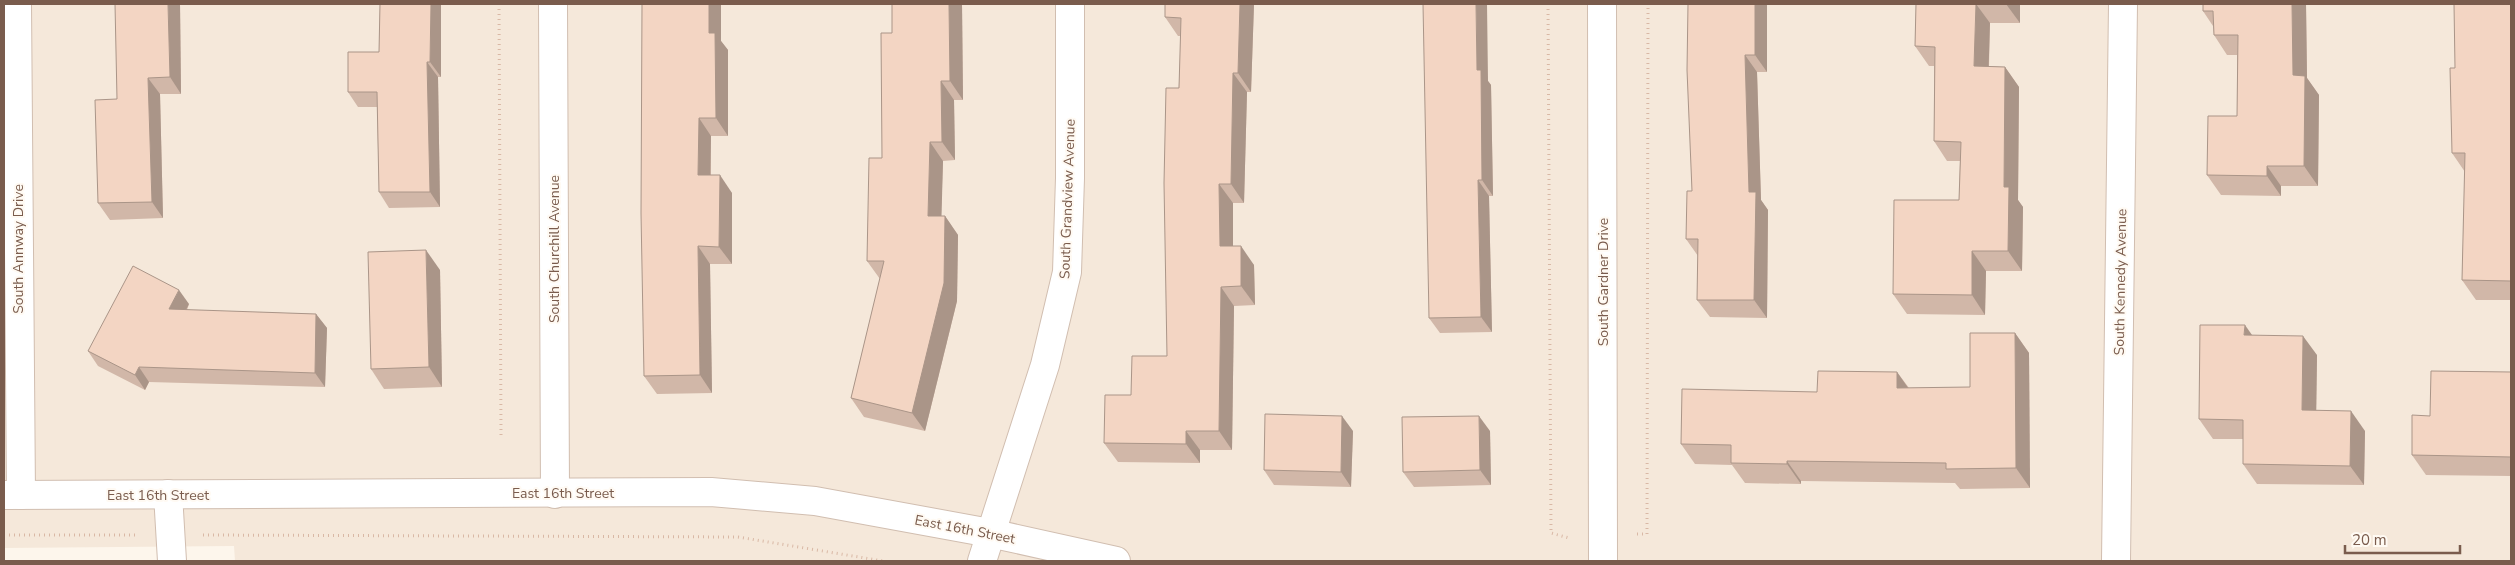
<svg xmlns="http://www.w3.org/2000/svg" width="2515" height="565" viewBox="0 0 2515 565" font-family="'Nunito Sans',sans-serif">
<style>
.residential{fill:#f5e8da}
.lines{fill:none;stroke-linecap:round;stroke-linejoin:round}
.minor-casing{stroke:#d1beb0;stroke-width:30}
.path{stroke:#d9b8a5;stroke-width:3;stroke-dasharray:1 4;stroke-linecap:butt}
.minor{stroke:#fff;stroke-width:28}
.wall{fill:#d1b7a8}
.shaded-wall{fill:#aa9588}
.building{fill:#f3d5c3;stroke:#aa9588}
.labels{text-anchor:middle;stroke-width:4;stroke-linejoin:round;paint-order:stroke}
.street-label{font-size:14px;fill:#7a5c4d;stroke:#fffaf3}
</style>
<rect width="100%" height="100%" fill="#fdf6ec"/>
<path class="residential" d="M 4,4 L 2511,4 L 2511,561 L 235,561 L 234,546 L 4,548 Z"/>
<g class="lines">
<defs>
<g id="minor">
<path d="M 17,4 L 21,495"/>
<path d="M 553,4 L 555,494"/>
<path d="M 1602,4 L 1603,561"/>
<path d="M 168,494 L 172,561"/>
<path d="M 4,495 L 711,492 L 815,501 L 990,533 L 1116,561"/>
<path d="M 982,561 L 1045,365 L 1067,272 L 1070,178 L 1070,4"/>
<path d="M 2116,561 L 2123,4"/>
</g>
</defs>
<use href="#minor" class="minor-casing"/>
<g class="path">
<path d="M 499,4 L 501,436"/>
<path d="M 1548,4 L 1551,533 L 1569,538"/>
<path d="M 1637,534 L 1647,534 L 1648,4"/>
<path d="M 4,535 L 137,535"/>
<path d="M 203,535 L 738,537 L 883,561"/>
</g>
<use href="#minor" class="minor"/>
</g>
<g class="wall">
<path d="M 180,4 L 181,94 L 160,94 L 163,218 L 110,220 L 98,203 L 117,99 Z"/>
<path d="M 380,4 L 441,4 L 441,77 L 438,77 L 440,207 L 389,208 L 379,192 L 377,107 L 358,107 L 348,92 L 379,52 Z"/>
<path d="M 642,4 L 721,4 L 721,41 L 728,50 L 728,136 L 711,136 L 711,175 L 732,193 L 732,264 L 710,264 L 712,393 L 657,394 L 644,376 Z"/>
<path d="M 962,4 L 963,100 L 954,100 L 955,160 L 943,161 L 941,216 L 945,216 L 958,235 L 957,301 L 925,431 L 864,417 L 851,398 L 880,279 L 867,261 L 882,158 L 892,33 Z"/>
<path d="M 1254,4 L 1251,92 L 1247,92 L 1244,203 L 1233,203 L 1233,246 L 1254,265 L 1255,305 L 1234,306 L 1232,450 L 1200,450 L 1200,463 L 1118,462 L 1104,443 L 1131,395 L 1167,356 L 1181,36 L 1178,36 L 1165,17 Z"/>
<path d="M 1688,4 L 1767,4 L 1767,72 L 1757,72 L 1761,200 L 1768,210 L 1767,318 L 1710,317 L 1697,300 L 1698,256 L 1686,239 L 1692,191 Z"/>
<path d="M 1916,4 L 2020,4 L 2020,23 L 1990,23 L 1989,66 L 2005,67 L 2019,87 L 2018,200 L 2023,207 L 2022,271 L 1986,271 L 1985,315 L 1907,314 L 1893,294 L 1959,200 L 1960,161 L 1947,161 L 1934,141 L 1934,66 L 1929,66 L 1915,46 Z"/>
<path d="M 2203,4 L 2306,4 L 2307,78 L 2319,95 L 2318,186 L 2281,186 L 2281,196 L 2221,195 L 2207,175 L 2237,116 L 2237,55 L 2227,55 L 2214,35 L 2213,26 L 2203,11 Z"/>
<path d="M 2511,4 L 2511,300 L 2476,300 L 2462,280 L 2465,172 L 2452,153 Z"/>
<path d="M 1488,81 L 1491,85 L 1493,196 L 1489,196 L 1492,332 L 1440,333 L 1429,318 Z"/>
<path d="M 440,270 L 442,387 L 384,389 L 371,369 Z"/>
<path d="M 189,304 L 187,310 L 316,314 L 327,328 L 325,387 L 149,382 L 145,390 L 98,366 L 88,351 Z"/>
<path d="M 2015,333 L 2029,353 L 2030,488 L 1960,489 L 1955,483 L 1801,481 L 1801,484 L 1745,483 L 1732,465 L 1695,464 L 1681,444 L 1817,392 L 1897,372 L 1909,388 L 1970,387 Z"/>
<path d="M 2251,335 L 2317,355 L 2316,410 L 2365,431 L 2364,485 L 2257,484 L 2243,464 L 2243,439 L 2213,439 L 2199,419 Z"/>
<path d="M 2511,372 L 2511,476 L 2426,475 L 2412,455 L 2430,416 Z"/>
<path d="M 1353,431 L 1351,487 L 1274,485 L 1264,470 Z"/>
<path d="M 1490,431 L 1491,485 L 1414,487 L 1403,472 Z"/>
</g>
<g class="shaded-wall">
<path d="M 168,4 L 180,4 L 181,94 L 170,77 Z"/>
<path d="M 431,4 L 441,4 L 441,77 L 430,62 Z"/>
<path d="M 709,4 L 721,4 L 721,41 L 728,50 L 728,136 L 716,118 L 709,33 Z"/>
<path d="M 949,4 L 962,4 L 963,100 L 950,81 Z"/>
<path d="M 1240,4 L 1254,4 L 1251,92 L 1238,73 Z"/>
<path d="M 1476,4 L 1487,4 L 1488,81 L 1491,85 L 1493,196 L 1482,180 L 1477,70 Z"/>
<path d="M 1755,4 L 1767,4 L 1767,72 L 1755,55 Z"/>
<path d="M 1976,4 L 1990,23 L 1988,86 L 1974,66 Z"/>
<path d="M 2006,4 L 2020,4 L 2020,23 Z"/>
<path d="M 2292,4 L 2306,4 L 2307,78 L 2319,95 L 2318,186 L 2304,166 L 2293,75 Z"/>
<path d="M 1745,55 L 1757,72 L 1761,200 L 1768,210 L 1767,318 L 1754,300 L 1749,192 Z"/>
<path d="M 427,62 L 438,77 L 440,207 L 430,192 Z"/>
<path d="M 2005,67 L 2019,87 L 2018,200 L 2023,207 L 2022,271 L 2008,251 L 2004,187 Z"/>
<path d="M 1233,73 L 1247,92 L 1244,203 L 1231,184 Z"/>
<path d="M 148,78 L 160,94 L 163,218 L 152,202 Z"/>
<path d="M 941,81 L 954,100 L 955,160 L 942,142 Z"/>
<path d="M 699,118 L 711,136 L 710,193 L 698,175 Z"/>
<path d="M 930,142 L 943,161 L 941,234 L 928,216 Z"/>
<path d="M 2267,166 L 2281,186 L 2281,196 L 2267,176 Z"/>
<path d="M 720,175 L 732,193 L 732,264 L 719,247 Z"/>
<path d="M 1478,180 L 1489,196 L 1492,332 L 1481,317 Z"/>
<path d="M 1219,184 L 1233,203 L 1233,265 L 1220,246 Z"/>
<path d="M 945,216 L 958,235 L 957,301 L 925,431 L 912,413 Z"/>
<path d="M 698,246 L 710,264 L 712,393 L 700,375 Z"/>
<path d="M 1241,246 L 1254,265 L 1255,305 L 1241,286 Z"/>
<path d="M 426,250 L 440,270 L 442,387 L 429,367 Z"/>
<path d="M 1972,251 L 1986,271 L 1985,315 L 1972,295 Z"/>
<path d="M 1221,287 L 1234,306 L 1232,450 L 1219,431 Z"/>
<path d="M 179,290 L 189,304 L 179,324 L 169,309 Z"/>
<path d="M 316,314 L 327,328 L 325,387 L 315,373 Z"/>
<path d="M 2245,325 L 2259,345 L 2244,335 Z"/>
<path d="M 2015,333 L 2029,353 L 2030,488 L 2016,468 Z"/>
<path d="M 2303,336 L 2317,355 L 2316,430 L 2302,410 Z"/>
<path d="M 139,367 L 149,382 L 145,390 L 135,375 Z"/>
<path d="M 1897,372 L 1911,392 L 1897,388 Z"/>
<path d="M 2351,411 L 2365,431 L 2364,485 L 2350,466 Z"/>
<path d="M 1342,416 L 1353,431 L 1351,487 L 1341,472 Z"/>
<path d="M 1479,416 L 1490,431 L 1491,485 L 1480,470 Z"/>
<path d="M 1186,431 L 1200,450 L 1200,463 L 1186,444 Z"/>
<path d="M 1787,461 L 1801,481 L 1801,484 L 1787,464 Z"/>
</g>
<g class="building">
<path d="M 115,4 L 168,4 L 170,77 L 148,78 L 152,202 L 98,203 L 95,100 L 117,99 Z"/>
<path d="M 380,4 L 431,4 L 430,62 L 427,62 L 430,192 L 379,192 L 377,92 L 348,92 L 348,52 L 379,52 Z"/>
<path d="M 642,4 L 709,4 L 709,33 L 715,33 L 716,118 L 699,118 L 698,175 L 720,175 L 719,247 L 698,246 L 700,375 L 644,376 L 641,213 Z"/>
<path d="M 892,4 L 949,4 L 950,81 L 941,81 L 942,142 L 930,142 L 928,216 L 945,216 L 944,283 L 912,413 L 851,398 L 884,261 L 867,261 L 869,158 L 882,158 L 881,33 L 892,33 Z"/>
<path d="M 1165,4 L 1240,4 L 1238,73 L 1233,73 L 1231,184 L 1219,184 L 1220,246 L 1241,246 L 1241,286 L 1221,287 L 1219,431 L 1186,431 L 1186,444 L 1104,443 L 1105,395 L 1131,395 L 1132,356 L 1167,356 L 1164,183 L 1166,88 L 1179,88 L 1181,18 L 1165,17 Z"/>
<path d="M 1423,4 L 1476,4 L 1477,70 L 1481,70 L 1482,180 L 1478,180 L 1481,317 L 1429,318 Z"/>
<path d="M 1688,4 L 1755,4 L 1755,55 L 1745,55 L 1749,192 L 1756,192 L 1754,300 L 1697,300 L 1698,239 L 1686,239 L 1687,191 L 1692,191 L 1687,70 Z"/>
<path d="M 1916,4 L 1976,4 L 1974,66 L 2005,67 L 2004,187 L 2009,187 L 2008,251 L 1972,251 L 1972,295 L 1893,294 L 1894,200 L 1959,200 L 1961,142 L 1934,141 L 1935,47 L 1915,46 Z"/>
<path d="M 2203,4 L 2292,4 L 2293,75 L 2305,76 L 2304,166 L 2267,166 L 2267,176 L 2207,175 L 2208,116 L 2237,116 L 2238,35 L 2214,35 L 2213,11 L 2203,11 Z"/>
<path d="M 2454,4 L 2511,4 L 2511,281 L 2462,280 L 2465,153 L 2452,153 L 2450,68 L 2455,68 Z"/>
<path d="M 426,250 L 429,367 L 371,369 L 368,252 Z"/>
<path d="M 133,266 L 179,290 L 169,309 L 316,314 L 315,373 L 139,367 L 135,375 L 88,351 Z"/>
<path d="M 2200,325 L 2245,325 L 2244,335 L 2303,336 L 2302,410 L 2351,411 L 2350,466 L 2243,464 L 2243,420 L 2199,419 Z"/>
<path d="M 1970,333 L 2015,333 L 2016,468 L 1946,469 L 1946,463 L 1787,461 L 1787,464 L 1731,463 L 1731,445 L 1681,444 L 1682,389 L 1817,392 L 1818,371 L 1897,372 L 1897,388 L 1970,387 Z"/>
<path d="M 2431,371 L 2511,372 L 2511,457 L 2412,455 L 2412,415 L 2430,416 Z"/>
<path d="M 1265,414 L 1342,416 L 1341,472 L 1264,470 Z"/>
<path d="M 1479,416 L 1480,470 L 1403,472 L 1402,417 Z"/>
</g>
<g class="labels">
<g class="street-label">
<text transform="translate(1067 199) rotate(-88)" y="5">South Grandview Avenue</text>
<text transform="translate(18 249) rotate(-90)" y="5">South Annway Drive</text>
<text transform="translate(554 249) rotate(-90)" y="5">South Churchill Avenue</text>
<text transform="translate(1603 282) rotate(-90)" y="5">South Gardner Drive</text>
<text transform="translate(2120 282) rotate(-89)" y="5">South Kennedy Avenue</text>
<text x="563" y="498">East 16th Street</text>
<text x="158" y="500">East 16th Street</text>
<text transform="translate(965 529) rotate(11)" y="5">East 16th Street</text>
</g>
</g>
<rect width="2515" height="565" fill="none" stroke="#7a5c4d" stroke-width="10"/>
<path d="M2345 545v8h115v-8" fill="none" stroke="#7a5c4d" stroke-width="2.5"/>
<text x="2352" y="545" font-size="15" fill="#7a5c4d" stroke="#fffaf3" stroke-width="4" paint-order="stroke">20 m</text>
</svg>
